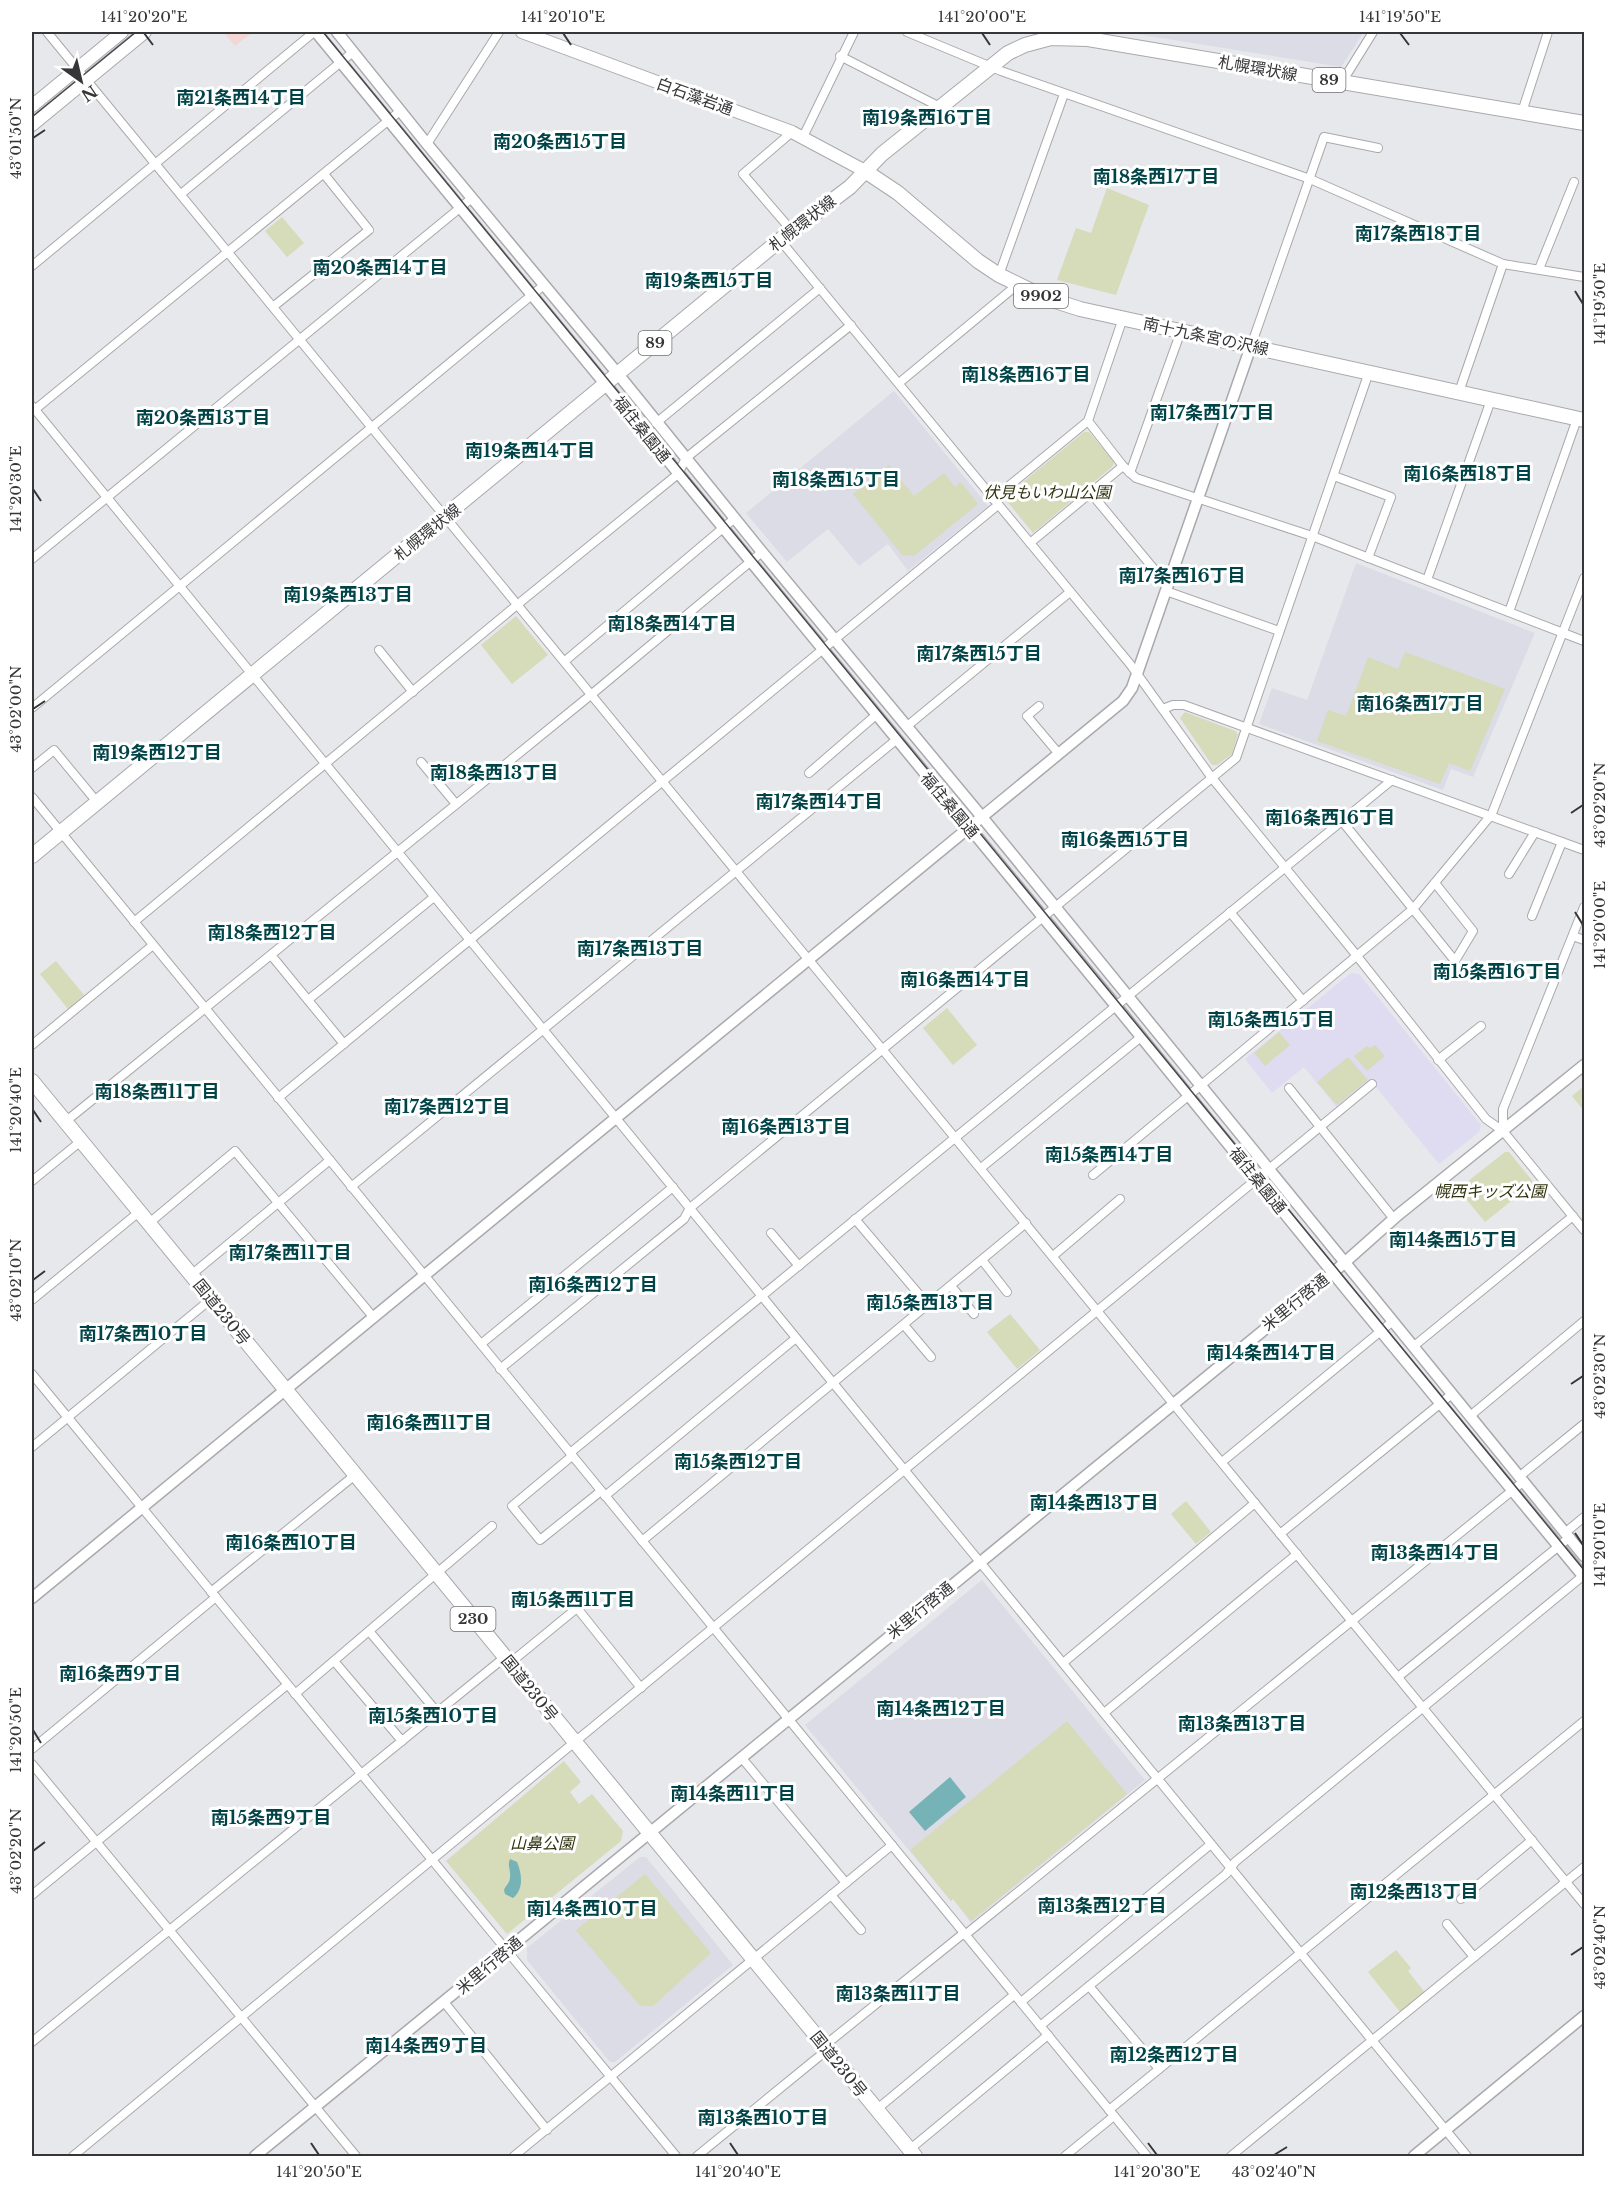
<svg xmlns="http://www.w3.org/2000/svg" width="1616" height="2188" viewBox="0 0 1616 2188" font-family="'Libre Baskerville','Noto Sans JP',serif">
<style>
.commercial{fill:#f2d7d5}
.built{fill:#dbdce6}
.medical{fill:#dfdbf1}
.green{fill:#d6dbba}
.water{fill:#75b3b7}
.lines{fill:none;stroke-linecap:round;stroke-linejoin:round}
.minor-casing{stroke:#a9a9ad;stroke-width:10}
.tertiary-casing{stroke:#a9a9ad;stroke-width:13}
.secondary-casing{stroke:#a9a9ad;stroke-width:14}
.primary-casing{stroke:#a9a9ad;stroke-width:16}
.trunk-casing{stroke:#a9a9ad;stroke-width:16}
.minor{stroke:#fff;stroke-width:8}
.tertiary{stroke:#fff;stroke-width:10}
.secondary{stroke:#fff;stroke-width:12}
.primary{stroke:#fff;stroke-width:14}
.trunk{stroke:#fff;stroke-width:14}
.tram{stroke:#49494c;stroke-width:1.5}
.ticks{fill:none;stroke:#363638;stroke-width:2}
.labels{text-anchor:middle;stroke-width:6;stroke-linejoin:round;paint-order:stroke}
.shield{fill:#fff;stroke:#727274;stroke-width:1.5}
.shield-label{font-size:15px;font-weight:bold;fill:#363638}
.street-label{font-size:16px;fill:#363638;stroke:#fff}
.park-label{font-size:16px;font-style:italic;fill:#31340f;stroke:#fff}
.neighbourhood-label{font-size:18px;font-weight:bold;fill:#004448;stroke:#fff}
.neatline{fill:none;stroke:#363638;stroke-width:2}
.ticks-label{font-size:15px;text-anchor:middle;fill:#363638}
</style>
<rect width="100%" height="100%" fill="#e7e8ec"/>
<path class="commercial" d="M 223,32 L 253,32 L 235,46 Z"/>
<g class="built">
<path d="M 1124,32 L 1364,32 L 1341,67 Z"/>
<path d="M 894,391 L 988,506 L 908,571 L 888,544 L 859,566 L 828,529 L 787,562 L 746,513 Z"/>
<path d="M 1356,563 L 1535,633 L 1473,777 L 1451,769 L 1443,790 L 1259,724 L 1272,688 L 1307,700 Z"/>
<path d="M 982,1580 L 1145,1780 L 971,1923 L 953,1899 L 951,1901 L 805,1725 Z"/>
<path d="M 640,1857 L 646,1857 L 733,1965 L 615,2062 L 610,2062 L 527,1960 L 527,1948 Z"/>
</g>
<path class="medical" d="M 1351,973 L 1359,974 L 1481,1125 L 1479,1132 L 1439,1164 L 1371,1081 L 1337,1108 L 1304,1067 L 1272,1093 L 1245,1059 Z"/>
<g class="green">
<path d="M 1107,188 L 1149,205 L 1116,295 L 1057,280 L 1076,228 L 1091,233 Z"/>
<path d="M 282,217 L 304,243 L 287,257 L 265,231 Z"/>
<path d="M 1084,432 L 1089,432 L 1114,462 L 1113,466 L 1033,533 L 1006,500 L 1006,496 Z"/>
<path d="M 889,465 L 914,496 L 944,473 L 955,487 L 961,482 L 978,504 L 914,556 L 902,555 L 853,494 Z"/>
<path d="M 516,616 L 548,655 L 512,684 L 481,645 Z"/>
<path d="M 1405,652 L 1505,689 L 1470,771 L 1449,763 L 1440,784 L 1317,741 L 1328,710 L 1346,716 L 1368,657 L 1398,669 Z"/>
<path d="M 1185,712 L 1235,731 L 1238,734 L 1232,754 L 1217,765 L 1212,765 L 1180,718 Z"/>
<path d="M 56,961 L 84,995 L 68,1009 L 40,974 Z"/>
<path d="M 947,1008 L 977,1045 L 953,1065 L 923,1028 Z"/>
<path d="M 1279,1032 L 1290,1045 L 1265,1066 L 1254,1053 Z"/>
<path d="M 1375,1045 L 1385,1056 L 1367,1071 L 1354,1056 L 1367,1046 L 1370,1048 Z"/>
<path d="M 1348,1057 L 1368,1080 L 1337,1105 L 1317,1082 Z"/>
<path d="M 1584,1086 L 1584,1111 L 1572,1096 Z"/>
<path d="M 1505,1152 L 1509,1152 L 1534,1183 L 1485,1222 L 1458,1189 Z"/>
<path d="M 1010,1314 L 1040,1350 L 1017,1369 L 987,1332 Z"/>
<path d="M 1186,1501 L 1211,1532 L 1196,1544 L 1171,1514 Z"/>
<path d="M 1067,1721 L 1127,1794 L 971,1921 L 953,1899 L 951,1901 L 910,1850 Z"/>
<path d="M 564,1761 L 581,1782 L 570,1792 L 579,1804 L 592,1794 L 623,1831 L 621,1841 L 507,1934 L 446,1861 Z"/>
<path d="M 645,1874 L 711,1953 L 653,2006 L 640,2006 L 576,1930 Z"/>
<path d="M 1396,1950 L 1411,1968 L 1408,1971 L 1426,1994 L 1401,2013 L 1368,1972 Z"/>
</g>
<g class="water">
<path d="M 950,1777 L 966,1797 L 925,1831 L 909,1812 Z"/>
<path d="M 510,1859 L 517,1862 C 522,1874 524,1889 513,1898 L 505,1894 L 504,1890 C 506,1885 510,1883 510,1877 C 511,1870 507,1866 510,1859 Z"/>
</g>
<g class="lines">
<defs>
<g id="minor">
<path d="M 47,32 L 1584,1904"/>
<path d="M 907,32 L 1001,71 L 1310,179 L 1503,264 L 1584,277"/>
<path d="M 840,56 L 940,107"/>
<path d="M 1342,82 L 1373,32"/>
<path d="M 1522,112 L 1548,32"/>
<path d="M 792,132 L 743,174 L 792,231"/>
<path d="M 803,137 L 854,32"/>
<path d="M 427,144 L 499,32"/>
<path d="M 181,194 L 353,52"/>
<path d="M 780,240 L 1130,664 L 1212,778 L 1353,951 L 1486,1119 L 1503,1131 L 1584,1230"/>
<path d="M 32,266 L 314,32"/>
<path d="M 1539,269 L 1574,182"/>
<path d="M 999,275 L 1064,94"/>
<path d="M 274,306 L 369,230 L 324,174"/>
<path d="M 1251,346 L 1324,137 L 1378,148"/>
<path d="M 899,383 L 1017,285"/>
<path d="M 1459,392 L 1503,264"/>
<path d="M 32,406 L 1467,2156"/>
<path d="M 32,412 L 400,111"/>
<path d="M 1088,421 L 1123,466 L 1136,478 L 1312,536 L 1584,641"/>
<path d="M 656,423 L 820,288"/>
<path d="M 1130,473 L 1181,331"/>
<path d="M 1334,476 L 1391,497 L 1368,558"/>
<path d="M 1090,492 L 1168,586"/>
<path d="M 993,499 L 1088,421 L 1123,318"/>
<path d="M 1030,543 L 1123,466"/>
<path d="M 32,559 L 472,198"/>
<path d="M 1427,580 L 1491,400"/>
<path d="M 1166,591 L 1279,631"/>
<path d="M 1509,612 L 1577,419"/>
<path d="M 379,650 L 413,692"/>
<path d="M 565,661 L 735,518"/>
<path d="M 1039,706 L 1027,716 L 1059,754"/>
<path d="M 32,708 L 544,285"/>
<path d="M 1163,709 L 1173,705 L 1184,705 L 1584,850"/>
<path d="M 906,727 L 1070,592"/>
<path d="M 421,762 L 456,804"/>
<path d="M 32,768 L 54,750 L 97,802"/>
<path d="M 809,773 L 876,715"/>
<path d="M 32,797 L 1147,2156"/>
<path d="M 1342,821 L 1455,961 L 1473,931 L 1435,883"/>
<path d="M 1509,874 L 1535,832"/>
<path d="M 1230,912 L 1303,1001"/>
<path d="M 1532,916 L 1562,842"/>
<path d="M 134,922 L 523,600 L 678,474 L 686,458 L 851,325"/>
<path d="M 1573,936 L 1584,940"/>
<path d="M 271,955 L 344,1044"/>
<path d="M 308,1000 L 434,897"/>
<path d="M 32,1045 L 153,945"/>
<path d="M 1438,1060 L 1481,1026"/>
<path d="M 1289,1088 L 1394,1219"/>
<path d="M 278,1098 L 998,505"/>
<path d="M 65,1122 L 592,694 L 762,552"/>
<path d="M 1503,1131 L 1503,1109 L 1584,907"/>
<path d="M 981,1168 L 1141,1037"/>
<path d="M 1093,1175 L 1413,909 L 1487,820 L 1491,816 L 1584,578"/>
<path d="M 32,1181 L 81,1141"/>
<path d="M 351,1187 L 896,740"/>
<path d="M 855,1219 L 928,1305"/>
<path d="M 148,1224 L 235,1151 L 374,1318"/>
<path d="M 771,1233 L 799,1266"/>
<path d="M 1053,1256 L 1120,1199"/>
<path d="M 982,1260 L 1007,1292"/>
<path d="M 191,1275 L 330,1160"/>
<path d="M 951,1286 L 974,1314"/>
<path d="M 32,1300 L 139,1212"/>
<path d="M 904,1325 L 931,1357"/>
<path d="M 481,1344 L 673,1187"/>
<path d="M 1414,1346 L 1573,1216"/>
<path d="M 500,1369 L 684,1219 L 690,1208 L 1236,758 L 1369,372"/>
<path d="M 32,1374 L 676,2156"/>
<path d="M 1470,1416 L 1584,1321"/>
<path d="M 32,1447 L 211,1299"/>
<path d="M 570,1453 L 1392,780"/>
<path d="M 572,1456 L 512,1506 L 540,1540 L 601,1491"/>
<path d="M 1222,1462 L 1393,1321"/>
<path d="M 1520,1476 L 1584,1424"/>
<path d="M 605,1496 L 796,1338"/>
<path d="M 1566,1532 L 1584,1517"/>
<path d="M 1280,1534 L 1452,1394"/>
<path d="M 642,1541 L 1026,1223"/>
<path d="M 211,1592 L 355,1475"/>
<path d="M 369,1631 L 437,1712"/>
<path d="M 334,1661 L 402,1741"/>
<path d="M 510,1663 L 577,1608 L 641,1688"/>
<path d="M 1063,1663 L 1255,1503"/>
<path d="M 1398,1677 L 1570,1537"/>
<path d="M 295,1694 L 492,1526"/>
<path d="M 1104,1713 L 1297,1554"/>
<path d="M 32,1749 L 216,1597"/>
<path d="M 741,1757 L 846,1883"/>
<path d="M 32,1764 L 356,2156"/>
<path d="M 32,1895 L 287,1685"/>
<path d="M 831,1895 L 861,1930"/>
<path d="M 1461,1899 L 1532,1840"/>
<path d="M 1447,1924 L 1474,1957"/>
<path d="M 965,1935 L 1524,1481"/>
<path d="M 1089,1986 L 1159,2069"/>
<path d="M 444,2002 L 547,2130"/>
<path d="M 1021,2002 L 1211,1844"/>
<path d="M 1040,2026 L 1226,1874 L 1235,1862 L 1584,1575"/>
<path d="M 32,2042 L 505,1657"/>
<path d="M 824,2046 L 964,1933"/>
<path d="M 876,2110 L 1014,1995"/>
<path d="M 1109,2110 L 1584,1721"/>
<path d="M 909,2150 L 1048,2035"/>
<path d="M 73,2156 L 1372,1084"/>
<path d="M 514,2156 L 892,1845"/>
<path d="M 697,2156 L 827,2050"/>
<path d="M 1065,2156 L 1114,2116"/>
<path d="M 1231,2156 L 1584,1867"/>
</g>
<g id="tertiary">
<path d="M 316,32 L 1116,1006 L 1350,1294 L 1584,1577"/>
<path d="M 337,32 L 427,144 L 618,374 L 762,552 L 982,817 L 1584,1556"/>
<path d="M 32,1598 L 1123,701 L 1132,688 L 1251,346"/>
<path d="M 255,2156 L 1325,1280 L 1398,1215 L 1584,1065"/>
<path d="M 1414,2156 L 1584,2016"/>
</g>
<g id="secondary">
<path d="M 522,32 L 792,132 L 865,171"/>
<path d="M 32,106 L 122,32"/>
<path d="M 32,125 L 145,32"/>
</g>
<g id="primary">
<path d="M 865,171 L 898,193 L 978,261 L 999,275 L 1046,298 L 1080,309 L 1584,420"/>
<path d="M 32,856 L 780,240 L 850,187 L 882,154 L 1008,53 L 1025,45 L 1051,38 L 1088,39 L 1584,123"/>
</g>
<path id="trunk" d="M 32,1081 L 915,2156"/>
</defs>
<use href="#minor" class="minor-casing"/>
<use href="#tertiary" class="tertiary-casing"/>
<use href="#secondary" class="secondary-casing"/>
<use href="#primary" class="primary-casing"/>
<use href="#trunk" class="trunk-casing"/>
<use href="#minor" class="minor"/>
<use href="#tertiary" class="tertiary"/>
<use href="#secondary" class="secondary"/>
<use href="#primary" class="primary"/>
<use href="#trunk" class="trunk"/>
<g class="tram">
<path d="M 323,32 L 1584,1570"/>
<path d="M 32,117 L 136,32"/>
</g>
</g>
<path class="ticks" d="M 144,33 L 153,45M 563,33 L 571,45M 982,33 L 990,45M 1400,33 L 1409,45M 33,138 L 45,130M 1575,291 L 1583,304M 33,489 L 41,501M 33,709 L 45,701M 1571,813 L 1583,805M 1575,912 L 1583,925M 33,1110 L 41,1122M 33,1280 L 45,1271M 1571,1384 L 1583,1376M 1575,1533 L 1583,1545M 33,1730 L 41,1743M 33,1851 L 45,1842M 1571,1955 L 1583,1947M 311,2143 L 319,2155M 730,2143 L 738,2155M 1148,2143 L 1157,2155M 1274,2155 L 1287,2147"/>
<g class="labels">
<g class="shield">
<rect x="1312.5" y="68" width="33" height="24" rx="4.5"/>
<rect x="1014" y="284" width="54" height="24" rx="4.5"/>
<rect x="638.5" y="331" width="33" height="24" rx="4.5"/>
<rect x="450.5" y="1607" width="45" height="24" rx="4.5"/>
</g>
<g class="shield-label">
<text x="1329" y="85">89</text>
<text x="1041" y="301">9902</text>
<text x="655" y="348">89</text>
<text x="473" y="1624">230</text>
</g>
<g class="street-label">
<text transform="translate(1258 68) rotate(10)" y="6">札幌環状線</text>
<text transform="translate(695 96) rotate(20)" y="6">白石藻岩通</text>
<text transform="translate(802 223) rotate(-38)" y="6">札幌環状線</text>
<text transform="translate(1206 336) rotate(12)" y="6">南十九条宮の沢線</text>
<text transform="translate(642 429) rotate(51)" y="6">福住桑園通</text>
<text transform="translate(427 532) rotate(-39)" y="6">札幌環状線</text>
<text transform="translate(950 805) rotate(50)" y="6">福住桑園通</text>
<text transform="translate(1258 1180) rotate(51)" y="6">福住桑園通</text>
<text transform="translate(1295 1302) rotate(-39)" y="6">米里行啓通</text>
<text transform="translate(222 1312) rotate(51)" y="6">国道230号</text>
<text transform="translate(920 1610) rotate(-39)" y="6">米里行啓通</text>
<text transform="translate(530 1688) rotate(51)" y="6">国道230号</text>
<text transform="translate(489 1965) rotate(-40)" y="6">米里行啓通</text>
<text transform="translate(839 2064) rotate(51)" y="6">国道230号</text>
</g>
<g class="park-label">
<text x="1047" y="498">伏見もいわ山公園</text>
<text x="1490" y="1197">幌西キッズ公園</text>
<text x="542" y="1849">山鼻公園</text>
</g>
<g class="neighbourhood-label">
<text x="241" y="104">南21条西14丁目</text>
<text x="927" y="124">南19条西16丁目</text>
<text x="560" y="148">南20条西15丁目</text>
<text x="1156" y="183">南18条西17丁目</text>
<text x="1418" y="240">南17条西18丁目</text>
<text x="380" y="274">南20条西14丁目</text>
<text x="709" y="287">南19条西15丁目</text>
<text x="1026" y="381">南18条西16丁目</text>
<text x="1212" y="419">南17条西17丁目</text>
<text x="203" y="424">南20条西13丁目</text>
<text x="530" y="457">南19条西14丁目</text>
<text x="1468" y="480">南16条西18丁目</text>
<text x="836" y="486">南18条西15丁目</text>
<text x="1182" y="582">南17条西16丁目</text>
<text x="348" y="601">南19条西13丁目</text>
<text x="672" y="630">南18条西14丁目</text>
<text x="979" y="660">南17条西15丁目</text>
<text x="1420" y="710">南16条西17丁目</text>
<text x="157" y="759">南19条西12丁目</text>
<text x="494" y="779">南18条西13丁目</text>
<text x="819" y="808">南17条西14丁目</text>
<text x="1330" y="824">南16条西16丁目</text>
<text x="1125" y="846">南16条西15丁目</text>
<text x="272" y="939">南18条西12丁目</text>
<text x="640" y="955">南17条西13丁目</text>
<text x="1497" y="978">南15条西16丁目</text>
<text x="965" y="986">南16条西14丁目</text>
<text x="1271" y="1026">南15条西15丁目</text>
<text x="157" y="1098">南18条西11丁目</text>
<text x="447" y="1113">南17条西12丁目</text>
<text x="786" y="1133">南16条西13丁目</text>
<text x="1109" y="1161">南15条西14丁目</text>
<text x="1453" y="1246">南14条西15丁目</text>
<text x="290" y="1259">南17条西11丁目</text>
<text x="593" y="1291">南16条西12丁目</text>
<text x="930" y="1309">南15条西13丁目</text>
<text x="143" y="1340">南17条西10丁目</text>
<text x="1271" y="1359">南14条西14丁目</text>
<text x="429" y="1429">南16条西11丁目</text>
<text x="738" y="1468">南15条西12丁目</text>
<text x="1094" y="1509">南14条西13丁目</text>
<text x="291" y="1549">南16条西10丁目</text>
<text x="1435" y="1559">南13条西14丁目</text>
<text x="573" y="1606">南15条西11丁目</text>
<text x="120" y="1680">南16条西9丁目</text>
<text x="941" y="1715">南14条西12丁目</text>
<text x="433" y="1722">南15条西10丁目</text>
<text x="1242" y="1730">南13条西13丁目</text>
<text x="733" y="1800">南14条西11丁目</text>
<text x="271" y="1824">南15条西9丁目</text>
<text x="1414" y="1898">南12条西13丁目</text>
<text x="1102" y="1912">南13条西12丁目</text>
<text x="592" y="1915">南14条西10丁目</text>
<text x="898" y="2000">南13条西11丁目</text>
<text x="426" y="2052">南14条西9丁目</text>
<text x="1174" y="2061">南12条西12丁目</text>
<text x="763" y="2124">南13条西10丁目</text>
</g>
</g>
<rect width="1616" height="2188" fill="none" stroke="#ffffff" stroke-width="66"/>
<g transform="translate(81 81) rotate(146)" stroke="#ffffff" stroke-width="4.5" paint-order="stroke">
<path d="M0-4.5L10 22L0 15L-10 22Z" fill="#363638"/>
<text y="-9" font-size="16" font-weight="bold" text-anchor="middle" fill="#363638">N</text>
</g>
<rect x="33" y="33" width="1550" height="2122" class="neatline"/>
<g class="ticks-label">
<text x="144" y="22">141°20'20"E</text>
<text x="563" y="22">141°20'10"E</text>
<text x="982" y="22">141°20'00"E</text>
<text x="1400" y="22">141°19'50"E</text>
<text transform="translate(16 138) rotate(-90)" y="5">43°01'50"N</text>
<text transform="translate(1600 304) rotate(-90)" y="5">141°19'50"E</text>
<text transform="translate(16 489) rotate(-90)" y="5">141°20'30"E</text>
<text transform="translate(16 709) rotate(-90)" y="5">43°02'00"N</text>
<text transform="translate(1600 805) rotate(-90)" y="5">43°02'20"N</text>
<text transform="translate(1600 925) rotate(-90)" y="5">141°20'00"E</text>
<text transform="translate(16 1110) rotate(-90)" y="5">141°20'40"E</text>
<text transform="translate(16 1280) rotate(-90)" y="5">43°02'10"N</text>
<text transform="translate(1600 1376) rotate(-90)" y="5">43°02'30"N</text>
<text transform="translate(1600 1545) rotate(-90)" y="5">141°20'10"E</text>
<text transform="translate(16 1730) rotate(-90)" y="5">141°20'50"E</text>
<text transform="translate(16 1851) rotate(-90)" y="5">43°02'20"N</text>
<text transform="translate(1600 1947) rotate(-90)" y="5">43°02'40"N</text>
<text x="319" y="2177">141°20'50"E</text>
<text x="738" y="2177">141°20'40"E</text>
<text x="1157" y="2177">141°20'30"E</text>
<text x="1274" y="2177">43°02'40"N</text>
</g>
</svg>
